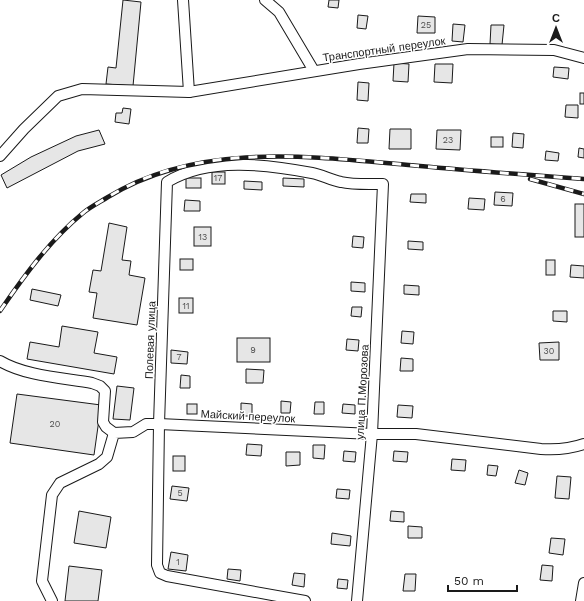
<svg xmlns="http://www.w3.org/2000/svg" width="584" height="601" viewBox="0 0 584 601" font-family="'Work Sans',sans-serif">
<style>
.building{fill:#e6e6e6;stroke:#1a1a1a}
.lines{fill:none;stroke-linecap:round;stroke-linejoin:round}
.minor-casing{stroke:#1a1a1a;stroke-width:12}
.minor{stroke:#fff;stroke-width:10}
.rail-casing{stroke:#1a1a1a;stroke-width:4.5}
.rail{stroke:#fff;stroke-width:3;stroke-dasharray:9;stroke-linecap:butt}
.labels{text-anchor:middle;stroke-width:3;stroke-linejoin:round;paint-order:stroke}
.number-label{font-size:9px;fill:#4d4d4d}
.street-label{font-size:11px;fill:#1a1a1a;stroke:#fff}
</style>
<rect width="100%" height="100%" fill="#fff"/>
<g class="building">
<path d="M 123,0 L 141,2 L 133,86 L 106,84 L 108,67 L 116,68 Z"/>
<path d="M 329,0 L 339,0 L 338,8 L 328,7 Z"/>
<path d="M 358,15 L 368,16 L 366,29 L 357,28 Z"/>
<path d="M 418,16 L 435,17 L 435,33 L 417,33 Z"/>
<path d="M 453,24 L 465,25 L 463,42 L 452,41 Z"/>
<path d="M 491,25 L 504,25 L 502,45 L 490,44 Z"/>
<path d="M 394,63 L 409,64 L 408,82 L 393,81 Z"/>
<path d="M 435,64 L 453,64 L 452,83 L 434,82 Z"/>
<path d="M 554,67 L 569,68 L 568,79 L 553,77 Z"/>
<path d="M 358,82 L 369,83 L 368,101 L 357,100 Z"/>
<rect x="580" y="93" width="4" height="11"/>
<path d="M 566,105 L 578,105 L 578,118 L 565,117 Z"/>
<path d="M 123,108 L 131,109 L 129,124 L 115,122 L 116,113 L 122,113 Z"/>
<path d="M 358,128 L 369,129 L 368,143 L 357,143 Z"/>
<path d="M 390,129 L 411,129 L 411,149 L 389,149 Z"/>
<path d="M 99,130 L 105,144 L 78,151 L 7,188 L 1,175 L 31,157 L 76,136 Z"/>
<path d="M 437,130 L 461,130 L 460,150 L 436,149 Z"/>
<path d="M 513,133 L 524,134 L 523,148 L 512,147 Z"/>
<rect x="491" y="137" width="12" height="10"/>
<path d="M 579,148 L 584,149 L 584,158 L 578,157 Z"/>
<path d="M 546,151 L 559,153 L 558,161 L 545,160 Z"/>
<rect x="212" y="172" width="13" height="12"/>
<rect x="186" y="178" width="15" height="10"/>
<path d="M 283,178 L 304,179 L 304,187 L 283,186 Z"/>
<path d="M 244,181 L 262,182 L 262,190 L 244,189 Z"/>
<path d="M 495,192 L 513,193 L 512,206 L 494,205 Z"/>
<path d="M 411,194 L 426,194 L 426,203 L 410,202 Z"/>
<path d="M 469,198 L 485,199 L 484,210 L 468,209 Z"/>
<path d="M 185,200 L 200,201 L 200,211 L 184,211 Z"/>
<rect x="575" y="204" width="9" height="33"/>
<path d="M 109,223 L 127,227 L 122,260 L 131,261 L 129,275 L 145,278 L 137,325 L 93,318 L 97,293 L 89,292 L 93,270 L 101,271 Z"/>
<rect x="194" y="227" width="17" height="19"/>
<path d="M 353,236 L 364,237 L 363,248 L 352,247 Z"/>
<path d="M 408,241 L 423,242 L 423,250 L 408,249 Z"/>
<rect x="180" y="259" width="13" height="11"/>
<rect x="546" y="260" width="9" height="15"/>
<path d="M 571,265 L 584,266 L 584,278 L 570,277 Z"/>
<path d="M 351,282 L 365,283 L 365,292 L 351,291 Z"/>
<path d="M 404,285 L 419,286 L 419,295 L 404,294 Z"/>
<path d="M 32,289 L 61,295 L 58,306 L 30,300 Z"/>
<rect x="179" y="298" width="14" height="15"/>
<path d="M 352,307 L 362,307 L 361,317 L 351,316 Z"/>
<path d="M 553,311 L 567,311 L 567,322 L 553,321 Z"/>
<path d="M 62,326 L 98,332 L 94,353 L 117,357 L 114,374 L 27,359 L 30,342 L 59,347 Z"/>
<path d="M 402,331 L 414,332 L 413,344 L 401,343 Z"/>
<rect x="237" y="338" width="33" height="24"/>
<path d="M 347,339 L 359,340 L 358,351 L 346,350 Z"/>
<path d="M 559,342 L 559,360 L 540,360 L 539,343 Z"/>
<path d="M 171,350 L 188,352 L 187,364 L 171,363 Z"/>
<path d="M 401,358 L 413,359 L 413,371 L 400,371 Z"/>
<path d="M 246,369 L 264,370 L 263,383 L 246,383 Z"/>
<path d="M 181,375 L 190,376 L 190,388 L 180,388 Z"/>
<path d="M 117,386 L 134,388 L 130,420 L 113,419 Z"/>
<path d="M 17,394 L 101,405 L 94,455 L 10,443 Z"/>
<path d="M 281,401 L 291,402 L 290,413 L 281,413 Z"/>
<path d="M 315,402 L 324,402 L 324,414 L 314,414 Z"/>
<path d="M 241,403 L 252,404 L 252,416 L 241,416 Z"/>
<rect x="187" y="404" width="10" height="10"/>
<path d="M 343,404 L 355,405 L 355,414 L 342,413 Z"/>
<path d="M 398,405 L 413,406 L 412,418 L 397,417 Z"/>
<path d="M 247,444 L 262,445 L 261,456 L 246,455 Z"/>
<path d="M 313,445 L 325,445 L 324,459 L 313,458 Z"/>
<path d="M 344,451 L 356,452 L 355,462 L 343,461 Z"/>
<path d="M 394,451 L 408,452 L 407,462 L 393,461 Z"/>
<path d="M 286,452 L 300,452 L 300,465 L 286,466 Z"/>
<rect x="173" y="456" width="12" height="15"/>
<path d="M 452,459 L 466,460 L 465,471 L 451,470 Z"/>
<path d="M 488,465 L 498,466 L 496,476 L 487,475 Z"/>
<path d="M 519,470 L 528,473 L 525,485 L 515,483 Z"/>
<path d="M 557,476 L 571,477 L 569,499 L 555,498 Z"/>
<path d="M 172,486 L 189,488 L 187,501 L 170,499 Z"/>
<path d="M 337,489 L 350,490 L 349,499 L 336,498 Z"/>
<path d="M 79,511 L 111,517 L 106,548 L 74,543 Z"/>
<path d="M 391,511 L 404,512 L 404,522 L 390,521 Z"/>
<path d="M 408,526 L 422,527 L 422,538 L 408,538 Z"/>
<path d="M 332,533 L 351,536 L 350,546 L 331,544 Z"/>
<path d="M 551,538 L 565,539 L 563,555 L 549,553 Z"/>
<path d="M 171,552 L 188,555 L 186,571 L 168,569 Z"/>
<path d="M 542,565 L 553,566 L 552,581 L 540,580 Z"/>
<path d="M 69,566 L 102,570 L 98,601 L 65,601 Z"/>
<path d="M 228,569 L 241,570 L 240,581 L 227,579 Z"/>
<path d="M 294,573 L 305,574 L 304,587 L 292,585 Z"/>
<path d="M 405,574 L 416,574 L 415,591 L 403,591 Z"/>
<path d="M 338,579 L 348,580 L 347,589 L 337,588 Z"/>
</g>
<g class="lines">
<defs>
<g id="minor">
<path d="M 183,0 L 189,92"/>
<path d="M 265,0 L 279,12 L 314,71"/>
<path d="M 0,156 L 24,129 L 58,96 L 82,89 L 189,92 L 359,64 L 468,49 L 554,50 L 584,58"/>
<path d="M 0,361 C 25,376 64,378 92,383 L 100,386 L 105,391 L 103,422 L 106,427 L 114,433"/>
<path d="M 52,601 L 42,581 L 52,495 L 60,483 L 99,464 L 107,457 L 114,433 L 133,432 L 146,424 L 159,424 L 372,434 L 416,434 L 541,449 C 556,450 570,449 584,444"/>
<path d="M 305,601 L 167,576 L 160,573 L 157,565 L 159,424 L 167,182 C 208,157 266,164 312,173 C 322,175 331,180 341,182 C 354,185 370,184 383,184 L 372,434 L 357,601"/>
<path d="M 581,601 L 584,583"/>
</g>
</defs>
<use href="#minor" class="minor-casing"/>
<use href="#minor" class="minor"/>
<defs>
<g id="rail">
<path d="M 530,179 L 584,194"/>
<path d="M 0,311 C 24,276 50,240 83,213 C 90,207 100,202 108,197 C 201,140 316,157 420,166 C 474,171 529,175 584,179"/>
</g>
</defs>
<use href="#rail" class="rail-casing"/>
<use href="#rail" class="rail"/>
</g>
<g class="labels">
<g class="number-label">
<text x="426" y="28">25</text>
<text x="448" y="143">23</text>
<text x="218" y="181">17</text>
<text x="503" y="202">6</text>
<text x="203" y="240">13</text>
<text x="186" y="309">11</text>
<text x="253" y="353">9</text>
<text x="549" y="354">30</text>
<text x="179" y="360">7</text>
<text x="55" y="427">20</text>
<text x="180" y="496">5</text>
<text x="178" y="565">1</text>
</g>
<g class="street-label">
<text transform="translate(384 49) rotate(-8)" y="4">Транспортный переулок</text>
<text transform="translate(150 340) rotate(-88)" y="4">Полевая улица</text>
<text transform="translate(362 392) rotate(-87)" y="4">улица П.Морозова</text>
<text transform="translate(248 416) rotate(3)" y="4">Майский переулок</text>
</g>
</g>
<g transform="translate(556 28)" stroke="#ffffff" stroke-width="3" paint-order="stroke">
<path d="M0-3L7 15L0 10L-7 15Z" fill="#1a1a1a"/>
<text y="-6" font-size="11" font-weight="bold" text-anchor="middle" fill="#1a1a1a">С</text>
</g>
<path d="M448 585v6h69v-6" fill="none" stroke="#1a1a1a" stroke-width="2"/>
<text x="454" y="585" font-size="12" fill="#1a1a1a" stroke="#ffffff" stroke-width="3" paint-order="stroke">50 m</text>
</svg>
